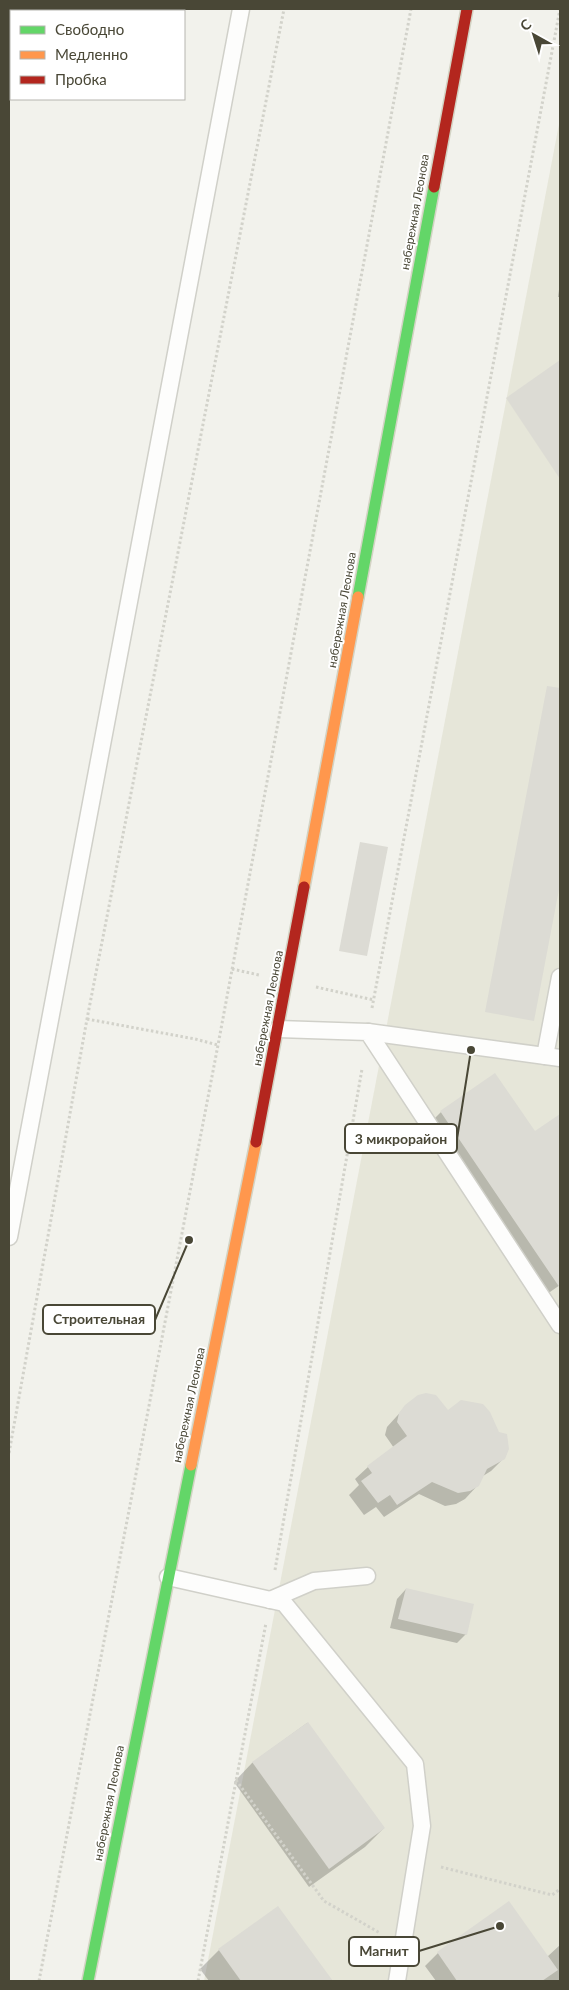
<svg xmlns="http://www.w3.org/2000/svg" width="569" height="1990" viewBox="0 0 569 1990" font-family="Lato,sans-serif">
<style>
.residential{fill:#e6e6d9}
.shadow{fill:#0003}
.building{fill:#dcdbd4}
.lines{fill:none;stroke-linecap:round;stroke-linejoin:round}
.lane-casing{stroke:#d0d0c9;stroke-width:19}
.fast-casing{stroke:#d3d3c4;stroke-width:14}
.slow-casing{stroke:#d3d3c4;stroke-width:14}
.jam-casing{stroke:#d3d3c4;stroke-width:14}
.path{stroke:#d2d2ca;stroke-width:3;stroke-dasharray:2.5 2.5;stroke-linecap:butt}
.lane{stroke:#fdfdfc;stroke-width:16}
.fast{stroke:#63d668;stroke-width:11}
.slow{stroke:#ff974d;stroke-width:11}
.jam{stroke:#b3261e;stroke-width:11}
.labels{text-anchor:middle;stroke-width:4;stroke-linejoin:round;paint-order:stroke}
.street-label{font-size:12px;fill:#494736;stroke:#fff}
.leader{fill:none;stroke:#494736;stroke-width:2}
.callout-dot{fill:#494736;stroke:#fff;stroke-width:2}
.callout{fill:#fff;stroke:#494736;stroke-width:2}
.callout-label{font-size:14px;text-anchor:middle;font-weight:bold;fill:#494736}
</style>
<rect width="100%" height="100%" fill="#f2f2ec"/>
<path class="residential" d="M 560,119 L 560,1981 L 204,1981 Z"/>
<g class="shadow">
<path d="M 560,282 L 560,297 L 558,297 Z"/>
<path d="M 441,1112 L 534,1133 L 558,1117 L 560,1120 L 560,1285 L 540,1299 L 425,1128 Z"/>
<path d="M 406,1406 L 448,1411 L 504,1458 L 491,1471 L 483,1476 L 478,1485 L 465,1499 L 456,1504 L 445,1506 L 419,1494 L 384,1517 L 376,1507 L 364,1515 L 349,1495 L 359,1485 L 355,1479 L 368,1467 L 394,1448 L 385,1435 L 387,1427 Z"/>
<path d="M 406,1589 L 466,1634 L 457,1643 L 390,1628 L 397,1599 Z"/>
<path d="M 307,1723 L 384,1828 L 365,1847 L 309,1887 L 234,1782 L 252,1763 Z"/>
<path d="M 509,1903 L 547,1957 L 560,1945 L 560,1981 L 436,1981 L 425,1966 L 438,1953 Z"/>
<path d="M 278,1908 L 331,1981 L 209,1981 L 200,1969 L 219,1950 Z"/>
</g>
<g class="building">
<path d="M 560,360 L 560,479 L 506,398 Z"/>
<path d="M 547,686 L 560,688 L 560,884 L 534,1021 L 485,1012 Z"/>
<path d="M 360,842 L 388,847 L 367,956 L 339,951 Z"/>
<path d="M 495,1073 L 535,1131 L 560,1114 L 560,1288 L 440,1111 Z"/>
<path d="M 426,1393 L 436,1395 L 448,1410 L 461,1400 L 483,1404 L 490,1412 L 499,1432 L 507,1434 L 509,1449 L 505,1459 L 487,1469 L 479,1486 L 470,1491 L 458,1493 L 432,1482 L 397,1505 L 390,1495 L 378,1503 L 361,1481 L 372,1473 L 367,1466 L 407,1436 L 397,1422 L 399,1413 L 405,1405 L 418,1395 Z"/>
<path d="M 406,1588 L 474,1604 L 467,1635 L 398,1619 Z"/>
<path d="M 308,1722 L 385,1828 L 329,1869 L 252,1762 Z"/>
<path d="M 509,1901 L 558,1970 L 542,1981 L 457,1981 L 437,1952 Z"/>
<path d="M 278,1906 L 333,1981 L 241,1981 L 218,1949 Z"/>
</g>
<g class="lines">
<defs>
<g id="lane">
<path d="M 278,1029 L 368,1032 L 560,1325"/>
<path d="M 368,1032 L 560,1058"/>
<path d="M 545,1056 L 560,977"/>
<path d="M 9,1237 L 241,9"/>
<path d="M 168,1577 L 284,1603 L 415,1764 L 422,1826 L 397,1981"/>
<path d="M 270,1600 L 314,1581 L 367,1576"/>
</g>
<g id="fast">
<path d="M 358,597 L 434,187"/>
<path d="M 88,1981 L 191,1465"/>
</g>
<g id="slow">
<path d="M 304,887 L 358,597"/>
<path d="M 191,1465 L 256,1142"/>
</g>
<g id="jam">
<path d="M 434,187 L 467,9"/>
<path d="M 256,1142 L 304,887"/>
</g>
</defs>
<use href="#lane" class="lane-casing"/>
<use href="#fast" class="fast-casing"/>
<use href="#slow" class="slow-casing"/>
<use href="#jam" class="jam-casing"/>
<g class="path">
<path d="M 232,969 L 259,975"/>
<path d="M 316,987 L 374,1000"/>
<path d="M 372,1008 L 560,9"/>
<path d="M 87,1019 L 195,1039 L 218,1045"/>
<path d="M 9,1453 L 87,1019 L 284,9"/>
<path d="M 275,1570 L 362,1069"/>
<path d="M 236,1780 L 324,1901 L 380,1933"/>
<path d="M 441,1867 L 552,1895 L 560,1889"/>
<path d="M 39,1981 L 218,1045 L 411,9"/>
<path d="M 198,1981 L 266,1623"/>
</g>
<use href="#lane" class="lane"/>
<use href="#fast" class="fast"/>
<use href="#slow" class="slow"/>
<use href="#jam" class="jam"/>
</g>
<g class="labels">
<g class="street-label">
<text transform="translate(415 212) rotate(-80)" y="4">набережная Леонова</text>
<text transform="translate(342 610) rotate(-80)" y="4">набережная Леонова</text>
<text transform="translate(268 1008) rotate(-79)" y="4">набережная Леонова</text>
<text transform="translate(189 1405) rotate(-78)" y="4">набережная Леонова</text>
<text transform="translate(109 1803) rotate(-79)" y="4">набережная Леонова</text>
</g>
</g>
<path class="leader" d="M471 1050L457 1139M189 1240L155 1320M500 1926L419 1951"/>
<g class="callout-dot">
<circle cx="471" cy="1050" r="5"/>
<circle cx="189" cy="1240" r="5"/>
<circle cx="500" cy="1926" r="5"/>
</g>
<g class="callout">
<rect x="345" y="1124" width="112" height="29" rx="5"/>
<rect x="43" y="1305" width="112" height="29" rx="5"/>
<rect x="349" y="1937" width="70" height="29" rx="5"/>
</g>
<g class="callout-label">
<text x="401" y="1144">3 микрорайон</text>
<text x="99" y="1324">Строительная</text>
<text x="384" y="1956">Магнит</text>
</g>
<rect width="569" height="1990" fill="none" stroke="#494736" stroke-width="20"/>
<rect x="10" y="10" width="175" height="90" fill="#ffffff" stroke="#b6b5af"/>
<rect x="20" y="26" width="25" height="8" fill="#63d668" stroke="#b6b5af"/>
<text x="55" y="35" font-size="15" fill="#494736">Свободно</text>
<rect x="20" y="51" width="25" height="8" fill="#ff974d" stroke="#b6b5af"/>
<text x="55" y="60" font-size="15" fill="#494736">Медленно</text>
<rect x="20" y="76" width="25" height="8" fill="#b3261e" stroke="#b6b5af"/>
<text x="55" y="85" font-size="15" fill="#494736">Пробка</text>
<g transform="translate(534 35) rotate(321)" stroke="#ffffff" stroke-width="4" paint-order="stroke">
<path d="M0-4L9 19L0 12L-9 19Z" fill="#494736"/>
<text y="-8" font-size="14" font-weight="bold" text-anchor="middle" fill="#494736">С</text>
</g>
</svg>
